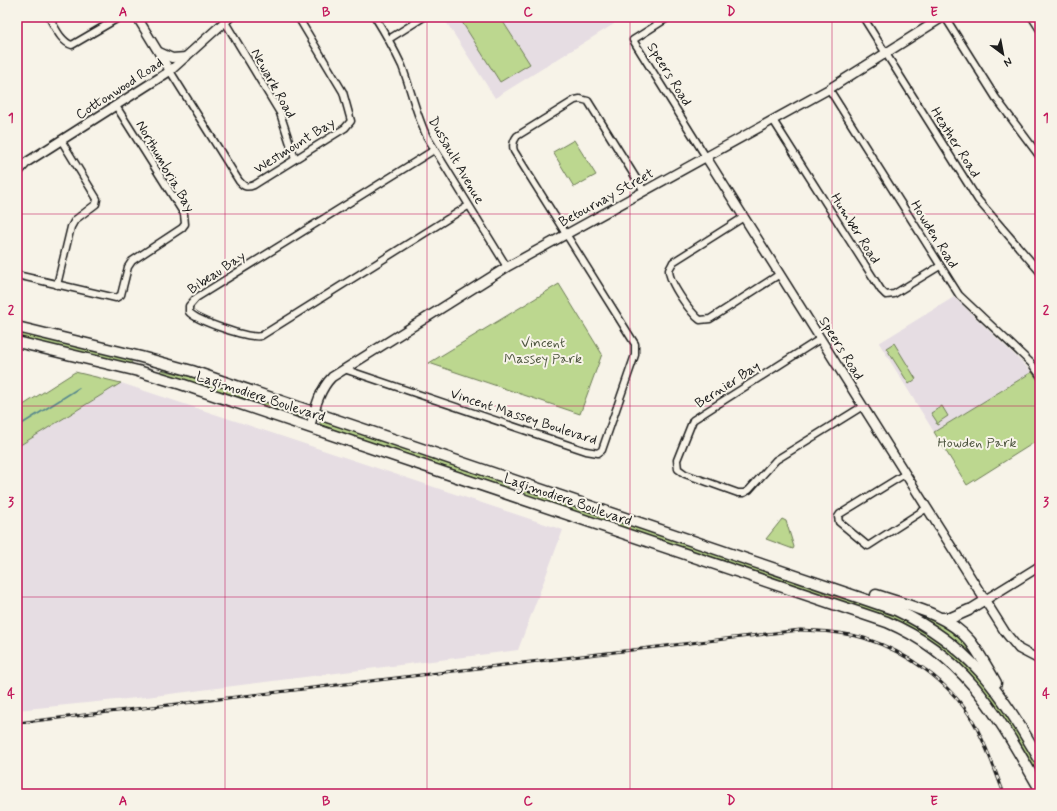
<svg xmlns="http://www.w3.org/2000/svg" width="1057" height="811" viewBox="0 0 1057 811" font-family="Mynerve,sans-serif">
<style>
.built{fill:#e6dde3}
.green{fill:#bcd78f;stroke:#6c7a56}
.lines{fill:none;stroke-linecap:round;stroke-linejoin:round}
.stream{stroke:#56878d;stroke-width:1.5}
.minor-casing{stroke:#1c1c1c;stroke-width:9}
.tertiary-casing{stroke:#1c1c1c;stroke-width:11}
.primary-casing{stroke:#1c1c1c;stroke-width:13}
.minor{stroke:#f7f3e8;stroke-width:6}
.tertiary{stroke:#f7f3e8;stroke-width:8}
.primary{stroke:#f7f3e8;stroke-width:10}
.rail-casing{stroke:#1c1c1c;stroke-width:3}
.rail{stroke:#f7f3e8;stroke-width:1.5;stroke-dasharray:4.5;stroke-linecap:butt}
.grid{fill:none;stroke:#c2185b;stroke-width:1;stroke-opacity:0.55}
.labels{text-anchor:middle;stroke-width:4;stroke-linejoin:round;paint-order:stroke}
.street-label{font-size:14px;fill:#1c1c1c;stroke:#f7f3e8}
.park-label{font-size:14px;fill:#4c543e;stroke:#f7f3e8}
.neatline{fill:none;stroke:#c2185b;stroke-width:1.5}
.grid-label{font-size:13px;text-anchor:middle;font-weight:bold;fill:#c2185b}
</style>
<rect width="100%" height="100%" fill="#f7f3e8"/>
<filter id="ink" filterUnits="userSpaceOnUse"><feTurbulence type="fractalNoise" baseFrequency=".025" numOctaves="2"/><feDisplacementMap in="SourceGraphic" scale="8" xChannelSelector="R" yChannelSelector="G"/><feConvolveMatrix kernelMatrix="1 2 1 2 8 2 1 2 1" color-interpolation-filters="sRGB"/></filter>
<g filter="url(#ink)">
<g class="built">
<path d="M 443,17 L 610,17 L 614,24 L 495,98 Z"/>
<path d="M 954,297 L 1032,372 L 934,432 L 879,343 Z"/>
<path d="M 121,383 L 563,530 L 518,650 L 146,697 L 17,710 L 17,447 Z"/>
</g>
<g class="green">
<path d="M 464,17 L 500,17 L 530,64 L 500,82 L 460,19 Z"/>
<path d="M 574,140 L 596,175 L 574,187 L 553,152 Z"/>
<path d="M 559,284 L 602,354 L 580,414 L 429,363 Z"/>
<path d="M 17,333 L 129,358 L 132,363 L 132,365 L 17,338 Z"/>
<path d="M 894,343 L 916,379 L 909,384 L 886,348 Z"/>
<path d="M 162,370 L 208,381 L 292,408 L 302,416 L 300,417 L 247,399 L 160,374 L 160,371 Z"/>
<path d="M 75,372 L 121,383 L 17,447 L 17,409 Z"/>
<path d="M 1032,372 L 1040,383 L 1040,439 L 967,485 L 934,432 Z"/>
<path d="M 942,406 L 948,416 L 939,422 L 938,425 L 936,424 L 937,422 L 931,413 Z"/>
<path d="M 320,421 L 384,440 L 503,480 L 509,488 L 325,427 L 320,424 Z"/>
<path d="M 521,490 L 526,490 L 560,501 L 868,603 L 909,620 L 961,655 L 1009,714 L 1040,767 L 1040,778 L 990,700 L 926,639 L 519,493 Z"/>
<path d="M 782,519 L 786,521 L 794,547 L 793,549 L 766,539 Z"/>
<path d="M 859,593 L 934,617 L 962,637 L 980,664 L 973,657 Z"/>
</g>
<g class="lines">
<path class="stream" d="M 17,427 L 79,388"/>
<defs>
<g id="minor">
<path d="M 49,17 C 55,27 61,42 72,45 L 120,17"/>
<path d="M 222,17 L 280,113 L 295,159"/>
<path d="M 375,17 C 385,33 394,49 402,66 C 411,90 416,114 427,137 L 507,267"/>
<path d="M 669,17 L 633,40 L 706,157"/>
<path d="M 863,17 L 978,200 L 1040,272"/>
<path d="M 945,17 L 996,98 L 1040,157"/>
<path d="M 389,39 L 424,17"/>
<path d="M 170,71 L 239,181 C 244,187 247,188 254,185 L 345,128 L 351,121 L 343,92 L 298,17"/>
<path d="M 829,89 L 959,295 L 1031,363 L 1040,375"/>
<path d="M 773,120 L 881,290 L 886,295 L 894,294 L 940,266"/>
<path d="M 434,150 L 196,298 L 189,306 L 189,312 C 197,321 249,339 261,336 L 468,206"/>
<path d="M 744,217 L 673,262 C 672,265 670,267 669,270 C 669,283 691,313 700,320 L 710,319 L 780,274"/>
<path d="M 17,275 L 116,298 L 121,295 L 128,267 L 132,261 L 182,228 L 185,224 L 184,214 L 116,106"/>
<path d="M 57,285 L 71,227 L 75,220 L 96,204 L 97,199 L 61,140"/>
<path d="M 820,339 L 693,420 L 677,460 L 678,469 L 685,474 L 738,493 L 744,493 L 749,490 L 776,460 L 863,406"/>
<path d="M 344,369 L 586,451 L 598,453 L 602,450 L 635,355 L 635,344 L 514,151 C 512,145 513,141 517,136 L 575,100 L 580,99 L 588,101 L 644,191"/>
<path d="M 905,474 L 840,514 L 838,517 L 839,522 L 868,546 L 927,508"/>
</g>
<g id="tertiary">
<path d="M 137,17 L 170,71"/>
<path d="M 1033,17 L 1040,28"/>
<path d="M 159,52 L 172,58 L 186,57"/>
<path d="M 706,157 L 1005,632 L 1019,649 L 1040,660"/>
<path d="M 17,173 L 27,162 L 170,71 L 230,17"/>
<path d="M 310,427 C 315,409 319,390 332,377 L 507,267 L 829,89 L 943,17"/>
<path d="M 969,610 L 1040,566"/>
</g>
<g id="primary">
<path d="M 17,327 L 141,357 L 192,371 L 896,610 C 970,645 1000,691 1040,760"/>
<path d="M 17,342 L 138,371 L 181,384 L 887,622 C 968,657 998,717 1040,789"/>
<path d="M 876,595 C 909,606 946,613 970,641 C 980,654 988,669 996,683"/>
<path d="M 942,618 L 951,618 L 969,610"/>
</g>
</defs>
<use href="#minor" class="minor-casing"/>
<use href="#tertiary" class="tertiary-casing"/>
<use href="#primary" class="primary-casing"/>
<use href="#minor" class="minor"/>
<use href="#tertiary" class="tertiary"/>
<use href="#primary" class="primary"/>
<defs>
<path id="rail" d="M 17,723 L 800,630 C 821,631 843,632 864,638 C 907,652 950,682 973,721 C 986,744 995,770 1004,794"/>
</defs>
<use href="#rail" class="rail-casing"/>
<use href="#rail" class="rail"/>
</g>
</g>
<path class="grid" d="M 225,17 L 225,794M 427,17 L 427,794M 630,17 L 630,794M 832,17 L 832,794M 17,214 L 1040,214M 17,406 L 1040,406M 17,597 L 1040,597"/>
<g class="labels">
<g class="street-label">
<text transform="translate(670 74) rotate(58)" y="5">Speers Road</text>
<text transform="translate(274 83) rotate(61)" y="5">Newark Road</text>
<text transform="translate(119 88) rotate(-33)" y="5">Cottonwood Road</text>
<text transform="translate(956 142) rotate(58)" y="5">Heather Road</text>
<text transform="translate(294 145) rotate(-32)" y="5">Westmount Bay</text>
<text transform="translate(457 160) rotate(60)" y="5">Dussault Avenue</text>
<text transform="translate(166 166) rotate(60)" y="5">Northumbria Bay</text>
<text transform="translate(606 197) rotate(-29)" y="5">Betournay Street</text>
<text transform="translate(856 228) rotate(58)" y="5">Humber Road</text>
<text transform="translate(935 234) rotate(58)" y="5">Howden Road</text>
<text transform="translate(216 272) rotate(-34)" y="5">Bibeau Bay</text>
<text transform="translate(842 348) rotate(58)" y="5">Speers Road</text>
<text transform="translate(727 384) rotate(-33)" y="5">Bernier Bay</text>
<text transform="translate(261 396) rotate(18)" y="5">Lagimodiere Boulevard</text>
<text transform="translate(524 416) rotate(18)" y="5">Vincent Massey Boulevard</text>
<text transform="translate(568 499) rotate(19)" y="5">Lagimodiere Boulevard</text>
</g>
<g class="park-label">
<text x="543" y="347">Vincent<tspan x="543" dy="16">Massey Park</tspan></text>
<text x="977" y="447">Howden Park</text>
</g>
</g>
<rect width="1057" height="811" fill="none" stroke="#f7f3e8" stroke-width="44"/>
<g transform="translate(1003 54) rotate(148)" stroke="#f7f3e8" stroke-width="3" paint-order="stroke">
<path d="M0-3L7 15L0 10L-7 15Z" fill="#1c1c1c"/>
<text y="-6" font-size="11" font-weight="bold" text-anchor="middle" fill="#1c1c1c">N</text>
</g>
<rect x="22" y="22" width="1013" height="767" class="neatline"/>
<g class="grid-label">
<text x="123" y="16">A</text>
<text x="326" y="16">B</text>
<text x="528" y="16">C</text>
<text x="731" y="16">D</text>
<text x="934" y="16">E</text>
<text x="11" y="122">1</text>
<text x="1046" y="122">1</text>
<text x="11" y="314">2</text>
<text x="1046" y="314">2</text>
<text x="11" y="506">3</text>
<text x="1046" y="506">3</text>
<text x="11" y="698">4</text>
<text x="1046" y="698">4</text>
<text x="123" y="805">A</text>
<text x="326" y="805">B</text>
<text x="528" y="805">C</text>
<text x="731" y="805">D</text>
<text x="934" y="805">E</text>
</g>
</svg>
